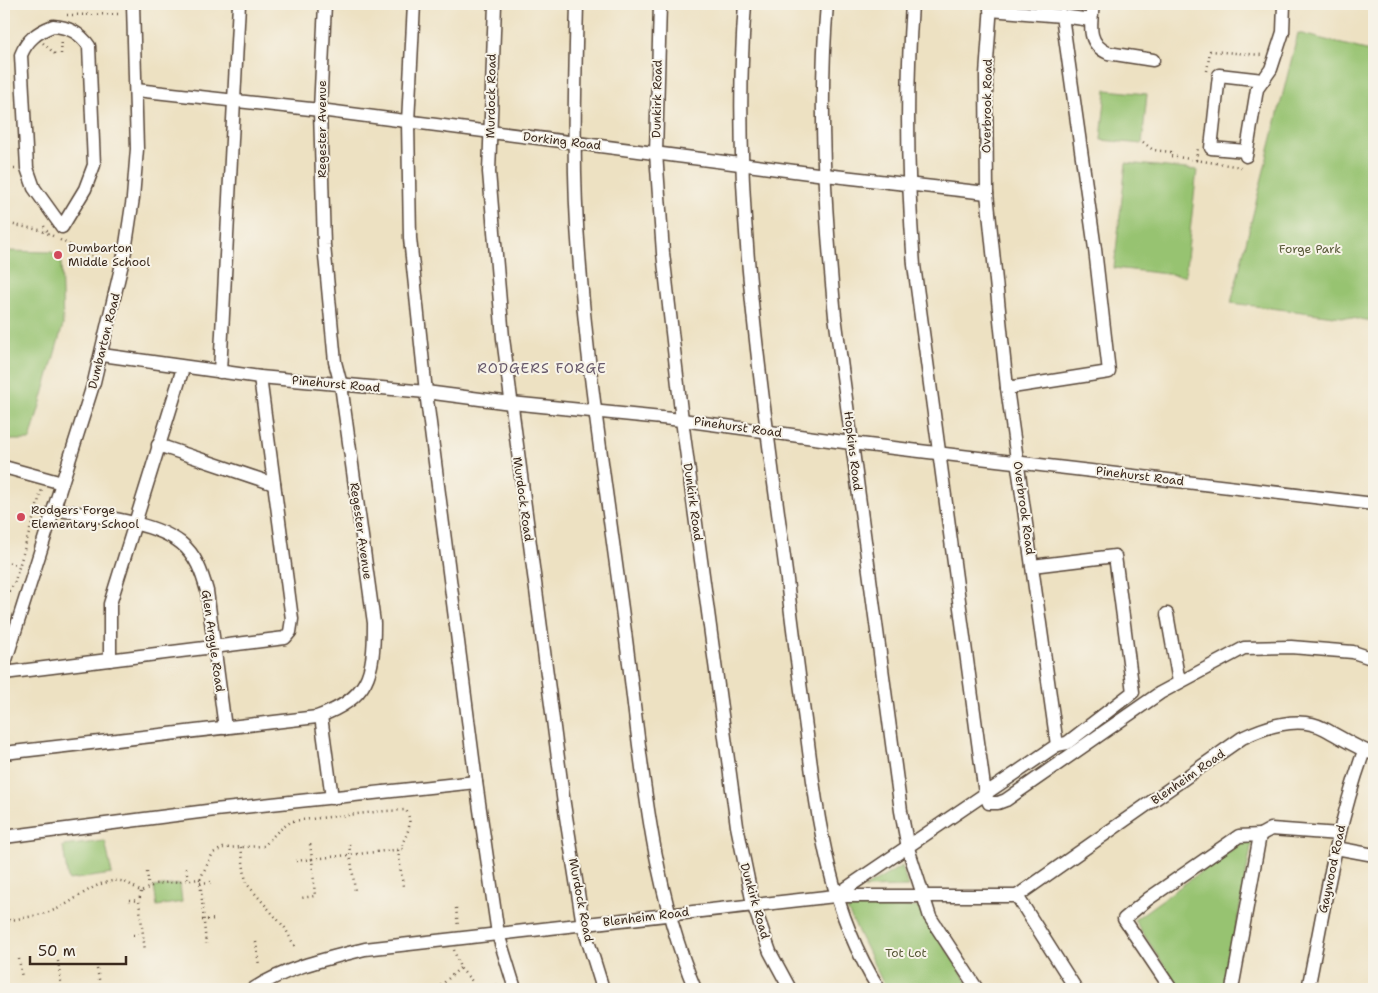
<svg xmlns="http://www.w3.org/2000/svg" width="1378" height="993" viewBox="0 0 1378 993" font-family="'Shantell Sans',sans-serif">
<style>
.green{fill:#97c371;stroke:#697648}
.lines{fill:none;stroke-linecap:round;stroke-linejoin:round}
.minor-casing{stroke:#564537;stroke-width:15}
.path{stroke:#564537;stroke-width:2.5;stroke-dasharray:1 4;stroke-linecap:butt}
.minor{stroke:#fff;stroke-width:12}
.poi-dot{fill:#d1495b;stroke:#f7f3e8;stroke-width:2}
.labels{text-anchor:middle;stroke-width:4;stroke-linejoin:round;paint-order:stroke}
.street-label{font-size:12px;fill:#3b2a1e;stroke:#f7f3e8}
.poi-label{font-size:12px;fill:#3b2a1e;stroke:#f7f3e8;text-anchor:start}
.park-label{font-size:12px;fill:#575837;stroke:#f7f3e8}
.neighbourhood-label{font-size:14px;letter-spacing:1px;fill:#67596a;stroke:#f7f3e8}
</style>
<rect width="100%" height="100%" fill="#f7f3e8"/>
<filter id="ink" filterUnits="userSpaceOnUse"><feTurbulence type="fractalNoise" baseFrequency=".02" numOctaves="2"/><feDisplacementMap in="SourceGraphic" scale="10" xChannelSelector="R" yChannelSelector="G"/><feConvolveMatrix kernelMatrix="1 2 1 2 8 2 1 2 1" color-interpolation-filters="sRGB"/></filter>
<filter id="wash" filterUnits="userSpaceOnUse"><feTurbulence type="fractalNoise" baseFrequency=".0096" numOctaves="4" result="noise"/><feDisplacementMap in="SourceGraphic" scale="20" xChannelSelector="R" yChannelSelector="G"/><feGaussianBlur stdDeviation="1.12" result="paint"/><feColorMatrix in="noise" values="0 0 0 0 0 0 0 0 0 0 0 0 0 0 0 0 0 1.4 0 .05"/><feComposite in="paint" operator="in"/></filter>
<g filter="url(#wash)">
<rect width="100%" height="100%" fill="#ede1c2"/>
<g class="green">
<path d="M 1298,33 L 1374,52 L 1374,321 L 1231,303 Z"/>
<path d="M 1106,90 L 1147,94 L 1142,144 L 1101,140 Z"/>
<path d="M 1126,163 L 1197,170 L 1185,276 L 1114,268 Z"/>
<path d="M 4,251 L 52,252 L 61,260 L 63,325 L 30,440 L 4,440 Z"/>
<path d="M 105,841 L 112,874 L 68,880 L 63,846 Z"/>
<path d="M 1252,842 L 1225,989 L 1180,989 L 1134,920 L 1241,843 Z"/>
<path d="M 902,866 L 908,887 L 864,888 Z"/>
<path d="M 180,884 L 182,902 L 157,906 L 154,887 Z"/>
<path d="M 845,905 L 919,907 L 972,989 L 886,989 Z"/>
</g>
</g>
<g filter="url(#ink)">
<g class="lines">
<defs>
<g id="minor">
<path d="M 414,4 L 408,122 L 410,238 L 426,392 L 476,782 L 498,934 L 515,989"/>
<path d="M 495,4 L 489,172 L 503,338 L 564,804 L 583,925 L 603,989"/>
<path d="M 577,4 C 575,87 572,170 579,254 C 588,380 609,506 625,632 C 641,751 648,877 695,989"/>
<path d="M 660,4 L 656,153 L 663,253 L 682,420 L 737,826 L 753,904 L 770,952 L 790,989"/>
<path d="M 745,4 C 730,197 762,389 787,580 C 793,632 800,683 807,735 C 818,823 830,912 879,989"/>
<path d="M 827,4 C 818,107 825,213 835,316 L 901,811 L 908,848 L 930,917 L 977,989"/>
<path d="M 912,4 C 906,91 907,178 914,265 L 985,794 L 989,803 L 998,803 L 1006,800 L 1160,693 L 1244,648 L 1291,647 L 1353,652 L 1374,659"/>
<path d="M 1093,4 C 1091,24 1086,43 1108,53 L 1153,60"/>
<path d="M 990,10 L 1062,16 L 1095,249 L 1109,372 L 1007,388"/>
<path d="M 1062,16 L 1091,20"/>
<path d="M 53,26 C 69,27 80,33 89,46 L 94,165 L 85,189 L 62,227 L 34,188 L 27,168 L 21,55 C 27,40 37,32 53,26 Z"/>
<path d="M 136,90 L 320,110 L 825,175 L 987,193"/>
<path d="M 1246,151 L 1211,148 L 1219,75 L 1263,80"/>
<path d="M 1246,156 L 1257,89 L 1271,69 L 1283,32 L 1284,4"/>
<path d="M 102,355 L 260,377 L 426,392 L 511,403 L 682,420 L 851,443 L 1374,504"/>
<path d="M 220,372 L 239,4"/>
<path d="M 158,445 L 274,484"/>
<path d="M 4,467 L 62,483"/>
<path d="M 54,509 C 91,516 152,520 181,543 C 196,555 202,573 207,591 L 225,728"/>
<path d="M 1032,566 L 1115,556 L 1133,692 L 1067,743 L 1057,745"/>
<path d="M 1167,614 L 1179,682"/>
<path d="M 110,660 L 110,604 L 183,368"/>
<path d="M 4,666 L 94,382 L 125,251 L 133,198 L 137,149 L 133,4"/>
<path d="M 4,673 L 285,638 L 290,632 L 292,619 L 260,377"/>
<path d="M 321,716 L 332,798"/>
<path d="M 4,753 L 317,717 C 369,698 374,675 374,623 L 341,385 L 335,362 L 324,245 L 320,110 L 325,4"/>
<path d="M 1260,835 L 1271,829 L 1339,834"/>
<path d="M 4,837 L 215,810 L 476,782"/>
<path d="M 1336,848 L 1374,855"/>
<path d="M 835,896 L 1057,745 L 1007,388 L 987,193 L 986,75 L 991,4"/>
<path d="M 1017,896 L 1076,989"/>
<path d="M 253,989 C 288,967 325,959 365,949 L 835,896 L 1017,896 L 1242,738 C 1267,726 1299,715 1325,729 C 1342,738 1356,748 1374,754"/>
<path d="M 1171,989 L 1124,919 L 1148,899 L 1239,836 L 1260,835 L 1232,989"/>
<path d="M 1308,989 C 1324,909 1336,828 1364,751"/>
</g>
</defs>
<use href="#minor" class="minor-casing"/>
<g class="path">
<path d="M 67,15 L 122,14"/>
<path d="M 43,43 L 55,54"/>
<path d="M 61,54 L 62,40"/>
<path d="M 1207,71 L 1210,51 L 1262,55"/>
<path d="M 1143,142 L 1153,150 L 1171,152 L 1171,156 L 1196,160 L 1198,148"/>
<path d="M 1196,160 L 1241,167"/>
<path d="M 4,169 L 15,169"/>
<path d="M 4,223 L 40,230 L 53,236"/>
<path d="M 44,226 L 48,233"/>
<path d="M 60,240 L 101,261"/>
<path d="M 4,562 L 19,564"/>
<path d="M 4,590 L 9,591 L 14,584 L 42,489"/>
<path d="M 349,844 L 355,891"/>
<path d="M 241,847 L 246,883 L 285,928 L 296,949"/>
<path d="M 398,850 L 403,886"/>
<path d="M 296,861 L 312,859 L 310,844"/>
<path d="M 186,868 L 188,879"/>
<path d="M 147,872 L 149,887"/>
<path d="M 200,879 L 206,944"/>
<path d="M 200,883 L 212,882"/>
<path d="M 141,892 L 139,901 L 145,951"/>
<path d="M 129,900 L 139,901"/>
<path d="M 456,908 L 458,927"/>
<path d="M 202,920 L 216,919"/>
<path d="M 4,921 C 22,918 40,916 57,909 C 75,901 93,883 113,881 C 124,879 133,886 141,892 L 155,884 L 200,879 L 213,853 L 223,848 L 264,846 L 278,831 L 292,821 L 385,811 L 406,810 C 413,823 408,832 402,844 L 403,849 L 312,859 L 315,896 L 301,898"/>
<path d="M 133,935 L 142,935"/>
<path d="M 256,942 L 259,966"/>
<path d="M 454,950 L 460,968 L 472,981"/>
<path d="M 19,959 L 22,978"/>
<path d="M 58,961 L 61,982"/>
<path d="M 97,969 L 101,989"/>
<path d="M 437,989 L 460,968"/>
<path d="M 494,989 L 499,983"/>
</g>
<use href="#minor" class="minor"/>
</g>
</g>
<g class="poi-dot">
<circle cx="58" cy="255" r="5"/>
<circle cx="21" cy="517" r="5"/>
</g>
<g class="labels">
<g class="street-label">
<text transform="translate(491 96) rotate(-89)" y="4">Murdock Road</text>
<text transform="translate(657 99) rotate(-89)" y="4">Dunkirk Road</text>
<text transform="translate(987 106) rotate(-89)" y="4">Overbrook Road</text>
<text transform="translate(322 129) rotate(-90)" y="4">Regester Avenue</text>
<text transform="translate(562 141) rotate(7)" y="4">Dorking Road</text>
<text transform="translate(104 341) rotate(-76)" y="4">Dumbarton Road</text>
<text transform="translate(336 384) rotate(5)" y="4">Pinehurst Road</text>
<text transform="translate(738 427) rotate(8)" y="4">Pinehurst Road</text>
<text transform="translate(853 451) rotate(83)" y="4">Hopkins Road</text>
<text transform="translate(1140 476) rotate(7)" y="4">Pinehurst Road</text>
<text transform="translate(523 499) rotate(82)" y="4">Murdock Road</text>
<text transform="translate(693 502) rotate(82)" y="4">Dunkirk Road</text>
<text transform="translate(1024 508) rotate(82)" y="4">Overbrook Road</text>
<text transform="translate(361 531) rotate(82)" y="4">Regester Avenue</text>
<text transform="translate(213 641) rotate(82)" y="4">Glen Argyle Road</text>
<text transform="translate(1188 777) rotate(-35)" y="4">Blenheim Road</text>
<text transform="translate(1332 869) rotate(-78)" y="4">Gaywood Road</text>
<text transform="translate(581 900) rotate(79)" y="4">Murdock Road</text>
<text transform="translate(755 901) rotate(74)" y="4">Dunkirk Road</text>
<text transform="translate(646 917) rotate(-7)" y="4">Blenheim Road</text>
</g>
<g class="poi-label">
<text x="68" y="252">Dumbarton<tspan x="68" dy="14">Middle School</tspan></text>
<text x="31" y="514">Rodgers Forge<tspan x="31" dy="14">Elementary School</tspan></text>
</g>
<g class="park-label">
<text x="1310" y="253">Forge Park</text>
<text x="906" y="957">Tot Lot</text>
</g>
<g class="neighbourhood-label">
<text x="542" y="373">RODGERS FORGE</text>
</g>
</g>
<rect width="1378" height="993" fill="none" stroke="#f7f3e8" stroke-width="20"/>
<path d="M30 956v8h96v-8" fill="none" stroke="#3b2a1e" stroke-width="2.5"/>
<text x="38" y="956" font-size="15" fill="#3b2a1e" stroke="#f7f3e8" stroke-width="4" paint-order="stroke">50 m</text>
</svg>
